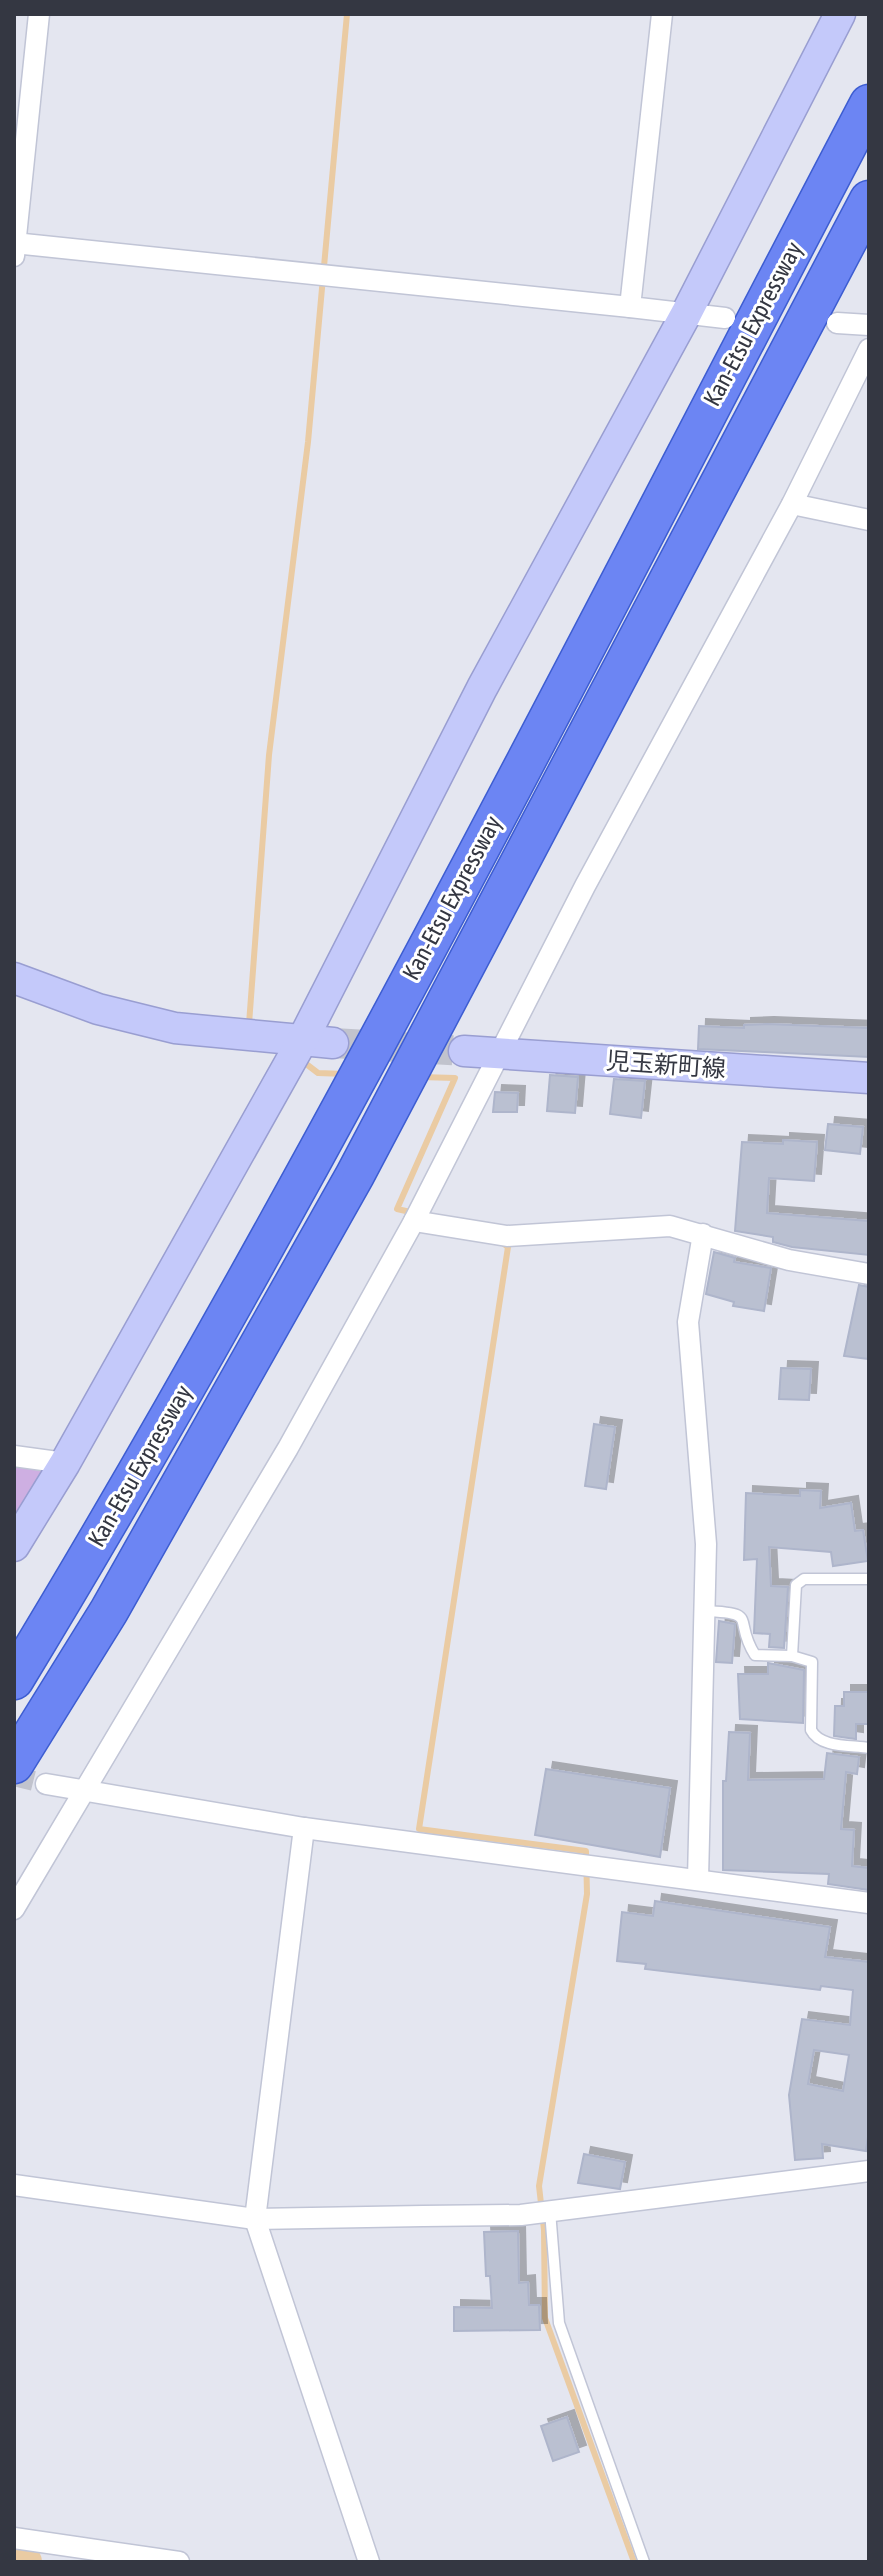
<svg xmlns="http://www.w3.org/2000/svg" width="883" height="2576" viewBox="0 0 883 2576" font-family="'Asap Condensed','Noto Sans JP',sans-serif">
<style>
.green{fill:#ceafe2}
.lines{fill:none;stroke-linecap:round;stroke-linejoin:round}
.stream{stroke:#eacba3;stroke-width:6}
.river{stroke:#eacba3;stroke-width:36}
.building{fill:#bac0d1;stroke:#aeb5cb;stroke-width:2;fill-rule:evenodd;filter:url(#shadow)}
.street-tunnel{stroke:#c1c3cd;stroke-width:20;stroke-dasharray:20 10;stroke-linecap:butt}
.secondary-tunnel{stroke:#c1c3cd;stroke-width:30;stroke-dasharray:30 15;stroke-linecap:butt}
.lane-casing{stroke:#c1c5d6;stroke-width:13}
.street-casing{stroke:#c1c5d6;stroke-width:23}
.secondary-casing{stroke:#999ed1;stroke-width:33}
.highway-casing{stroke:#3d5dd1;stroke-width:41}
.lane{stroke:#fff;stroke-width:10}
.street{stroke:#fff;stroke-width:20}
.secondary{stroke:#c4c9fa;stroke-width:30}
.highway{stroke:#6c85f3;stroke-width:38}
.labels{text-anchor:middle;stroke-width:6;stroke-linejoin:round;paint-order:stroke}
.street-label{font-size:24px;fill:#343742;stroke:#fff}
</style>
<defs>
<filter id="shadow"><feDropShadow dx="7" dy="-7" stdDeviation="0" flood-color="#0004"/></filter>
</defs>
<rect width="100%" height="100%" fill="#e4e6f0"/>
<path class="green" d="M 14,1465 L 52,1469 L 14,1530 Z"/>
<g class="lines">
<g class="stream">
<path d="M 249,1024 L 269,755 L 308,442 L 347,14"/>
<path d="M 301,1060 L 318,1073 L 345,1074"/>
<path d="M 415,1213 L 397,1209 L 455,1078 L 420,1077"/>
<path d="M 500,1241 L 508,1247 L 419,1829 L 586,1851 L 587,1894 L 539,2186 L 544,2230 L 545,2318 L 634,2562"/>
</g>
<path class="river" d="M 14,2561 L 24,2562"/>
</g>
<g class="building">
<path d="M 767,1024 L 869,1028 L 869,1057 L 698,1049 L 699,1026 L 744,1028 L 744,1025 Z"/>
<path d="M 550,1075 L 578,1077 L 575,1113 L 547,1111 Z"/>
<path d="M 614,1079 L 645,1081 L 641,1118 L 610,1114 Z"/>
<path d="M 495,1092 L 518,1093 L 517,1112 L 493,1112 Z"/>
<path d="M 828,1124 L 863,1127 L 860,1154 L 825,1150 Z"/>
<path d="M 783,1140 L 817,1142 L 814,1181 L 769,1178 L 767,1213 L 869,1221 L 869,1255 L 792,1247 L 773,1242 L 773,1237 L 735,1231 L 742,1142 L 783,1144 Z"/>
<path d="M 714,1252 L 735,1258 L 734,1262 L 771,1268 L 764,1311 L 733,1306 L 734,1302 L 706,1294 Z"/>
<path d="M 859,1285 L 869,1287 L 869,1359 L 844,1356 Z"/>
<path d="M 781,1368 L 811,1369 L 809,1400 L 779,1399 Z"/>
<path d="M 594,1424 L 615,1427 L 606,1489 L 585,1486 Z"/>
<path d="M 800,1490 L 821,1491 L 820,1508 L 851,1503 L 855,1531 L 863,1530 L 868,1561 L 833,1566 L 831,1552 L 769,1547 L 771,1586 L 788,1587 L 784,1648 L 769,1647 L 770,1634 L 754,1633 L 757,1559 L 744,1560 L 746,1493 L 800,1496 Z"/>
<path d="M 719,1621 L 735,1624 L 732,1663 L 716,1662 Z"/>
<path d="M 768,1663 L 804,1670 L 803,1723 L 740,1719 L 738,1674 L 768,1674 Z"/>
<path d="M 844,1692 L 869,1692 L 869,1724 L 856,1724 L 856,1739 L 834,1736 L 835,1706 L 844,1706 Z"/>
<path d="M 729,1732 L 750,1733 L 748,1780 L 824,1779 L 827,1753 L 859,1757 L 857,1774 L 846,1772 L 841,1829 L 854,1830 L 852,1866 L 869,1868 L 869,1890 L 828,1884 L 829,1874 L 723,1870 L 723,1781 L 726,1781 Z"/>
<path d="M 546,1769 L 670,1788 L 660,1857 L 535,1835 Z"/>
<path d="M 655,1901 L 830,1927 L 825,1957 L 869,1962 L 869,2130 L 866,2151 L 822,2144 L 823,2158 L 795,2160 L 789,2095 L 802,2019 L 850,2025 L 853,1990 L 821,1986 L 820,1990 L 645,1969 L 646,1964 L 617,1961 L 622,1912 L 653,1916 ZM 814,2050 L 849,2055 L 843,2091 L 808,2084 Z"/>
<path d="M 584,2154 L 625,2162 L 620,2189 L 578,2183 Z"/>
<path d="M 518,2231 L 519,2283 L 528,2282 L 529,2305 L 539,2305 L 540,2330 L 454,2331 L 454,2307 L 492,2308 L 490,2276 L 486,2276 L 484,2232 Z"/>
<path d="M 567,2417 L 579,2452 L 553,2461 L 541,2426 Z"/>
</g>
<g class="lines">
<path class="street-tunnel" d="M 14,1776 L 46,1784"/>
<path class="secondary-tunnel" d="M 333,1043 L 464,1051"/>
<defs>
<g id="lane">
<path d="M 869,1579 L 804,1579 L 796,1585 L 792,1656 L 812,1662 L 811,1730 C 820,1748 851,1745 869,1748"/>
<path d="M 704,1611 C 761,1613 732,1619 755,1655 L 792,1656"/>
<path d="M 550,2211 L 559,2323 L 644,2562"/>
</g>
<g id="street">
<path d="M 662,14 L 630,307 L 725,318"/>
<path d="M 14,243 L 630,307"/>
<path d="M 14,256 L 39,14"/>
<path d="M 837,323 L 869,325"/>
<path d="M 792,504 L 869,520"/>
<path d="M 414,1221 L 507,1236 L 670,1226 L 789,1260 L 869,1274"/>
<path d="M 14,1456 L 65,1463"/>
<path d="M 46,1784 L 304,1828 L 869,1903"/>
<path d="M 304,1828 L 255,2219 L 369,2562"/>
<path d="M 698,1879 L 706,1544 L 688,1322 L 703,1234"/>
<path d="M 14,1909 L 288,1448 L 414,1221 L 585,886 L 792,504 L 869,349"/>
<path d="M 14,2185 L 255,2219 L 423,2216 L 521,2215 L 869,2171"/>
<path d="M 14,2538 L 179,2562"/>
</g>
<g id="secondary">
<path d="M 14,978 L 98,1009 L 175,1028 L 333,1043"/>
<path d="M 464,1051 L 869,1078"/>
<path d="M 14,1546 L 65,1463 L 302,1041 L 482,688 L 686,314 L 840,14"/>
</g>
<g id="highway">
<path d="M 14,1680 C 324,1169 591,633 869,104"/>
<path d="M 14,1764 L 109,1611 L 355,1175 L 869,200"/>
</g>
</defs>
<use href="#lane" class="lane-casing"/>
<use href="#street" class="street-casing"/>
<use href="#secondary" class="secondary-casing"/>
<use href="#highway" class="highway-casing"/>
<use href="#lane" class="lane"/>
<use href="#street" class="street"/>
<use href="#secondary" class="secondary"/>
<use href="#highway" class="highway"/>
</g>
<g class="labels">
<g class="street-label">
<text transform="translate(753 324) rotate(-62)" y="8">Kan-Etsu Expressway</text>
<text transform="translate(452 898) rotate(-62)" y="8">Kan-Etsu Expressway</text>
<text transform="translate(666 1065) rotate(4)" y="8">児玉新町線</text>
<text transform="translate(140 1466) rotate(-60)" y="8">Kan-Etsu Expressway</text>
</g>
</g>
<rect width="883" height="2576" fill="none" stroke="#343742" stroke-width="32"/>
</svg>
